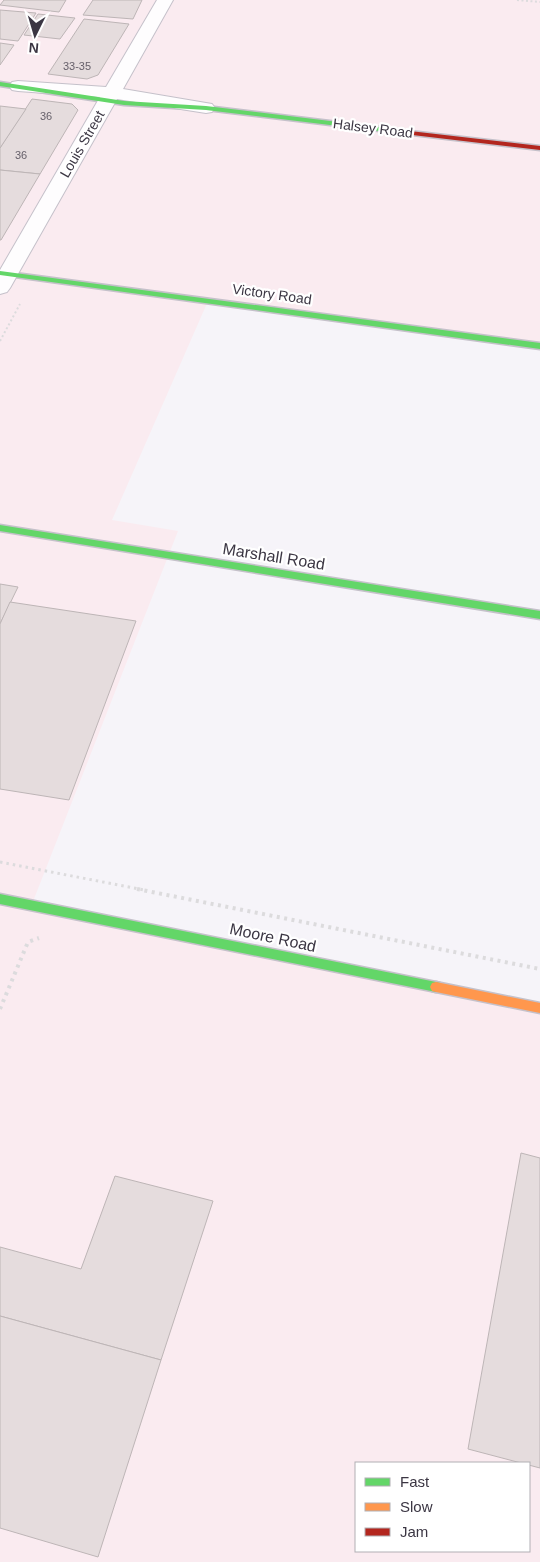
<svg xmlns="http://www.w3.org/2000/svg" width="540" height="1562" viewBox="0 0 540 1562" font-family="Arial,sans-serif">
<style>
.industrial{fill:#faebf0;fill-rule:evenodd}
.building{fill:#e5dcdd;stroke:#bdb5b6}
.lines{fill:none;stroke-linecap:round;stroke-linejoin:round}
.street-casing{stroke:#c5c1ca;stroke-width:2}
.fast-casing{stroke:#c5c1ca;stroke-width:3}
.slow-casing{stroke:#c5c1ca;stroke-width:3}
.jam-casing{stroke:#c5c1ca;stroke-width:3}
.path-far2{stroke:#dcdbdd;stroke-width:2;stroke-dasharray:2 2.5;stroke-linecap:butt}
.path-far1{stroke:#dcdbdd;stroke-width:3;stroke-dasharray:2.5 4;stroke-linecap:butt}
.path{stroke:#dcdbdd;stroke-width:4;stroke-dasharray:3 4.5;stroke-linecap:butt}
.street{fill:#fefdfe;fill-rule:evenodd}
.fast{fill:#63d668;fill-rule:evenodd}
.slow{fill:#ff974d;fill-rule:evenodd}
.jam{fill:#b3261e;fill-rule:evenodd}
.labels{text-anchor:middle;stroke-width:4.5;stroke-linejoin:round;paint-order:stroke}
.far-number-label{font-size:11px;fill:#66606a}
.far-street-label{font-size:14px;fill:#3b3643;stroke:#fff}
.street-label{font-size:16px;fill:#3b3643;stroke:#fff}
</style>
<rect width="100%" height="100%" fill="#f6f4f9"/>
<path class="industrial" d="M 0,0 L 540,0 L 540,346 L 208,301 L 112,520 L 178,531 L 32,904 L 540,1008 L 540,1562 L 0,1562 ZM 356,1463 L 529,1463 L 529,1551 L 356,1551 Z"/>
<g class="building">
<path d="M 4,0 L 66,0 L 59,12 L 0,5 Z"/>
<path d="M 93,0 L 142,0 L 133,19 L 83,15 Z"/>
<path d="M 0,10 L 36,13 L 18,41 L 0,39 Z"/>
<path d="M 38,14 L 75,18 L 60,39 L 24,35 Z"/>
<path d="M 84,19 L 129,24 L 98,75 L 87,79 L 48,74 Z"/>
<path d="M 0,43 L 14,45 L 0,65 Z"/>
<path d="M 32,99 L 72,104 L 78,110 L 40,174 L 0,170 L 0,148 Z"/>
<path d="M 0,106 L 26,109 L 0,148 Z"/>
<path d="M 0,170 L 40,174 L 1,240 L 0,240 Z"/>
<path d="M 0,584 L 18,587 L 0,624 Z"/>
<path d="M 10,602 L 136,621 L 69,800 L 0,789 L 0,624 Z"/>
<path d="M 521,1153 L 540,1158 L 540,1468 L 468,1449 Z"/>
<path d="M 115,1176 L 213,1201 L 161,1360 L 0,1316 L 0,1247 L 81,1269 Z"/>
<path d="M 0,1316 L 161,1360 L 98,1557 L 0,1528 Z"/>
</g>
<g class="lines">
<defs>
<path id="street" d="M 157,0 L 173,0 L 123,89 L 206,103 L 212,104 L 215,108 L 212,112 L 206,113 L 117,99 L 10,288 L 7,292 L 0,294 L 0,270 L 100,97 L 18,91 L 12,90 L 9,86 L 12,82 L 18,81 L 106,87 Z"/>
<g id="fast">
<path d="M 0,82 L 124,101 L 206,106 L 404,130 L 408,132 L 404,134 L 206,110 L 124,105 L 0,86 Z"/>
<path d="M 0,271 L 540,343 L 540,349 L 0,275 Z"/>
<path d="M 0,525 L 540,611 L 540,619 L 0,531 Z"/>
<path d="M 0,894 L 436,982 L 440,983 L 442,987 L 440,991 L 436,992 L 0,904 Z"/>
</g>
<path id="slow" d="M 436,982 L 540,1003 L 540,1013 L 436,992 L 432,991 L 430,987 L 432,983 Z"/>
<path id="jam" d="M 401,130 L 540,146 L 540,150 L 404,134 L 400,132 Z"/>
</defs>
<use href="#street" class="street-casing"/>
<use href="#fast" class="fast-casing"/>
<use href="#slow" class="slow-casing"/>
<use href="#jam" class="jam-casing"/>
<g class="path-far2">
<path d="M 517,0 L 540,2"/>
<path d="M 0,341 L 20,304"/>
</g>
<path class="path-far1" d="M 0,862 L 144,890"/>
<g class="path">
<path d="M 137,889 L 540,969"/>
<path d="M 0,1009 L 28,942 L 39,938"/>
</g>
<use href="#street" class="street"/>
<use href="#fast" class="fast"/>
<use href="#slow" class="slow"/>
<use href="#jam" class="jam"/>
</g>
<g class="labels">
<g class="far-number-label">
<text x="77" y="70">33-35</text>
<text x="46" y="120">36</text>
<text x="21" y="159">36</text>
</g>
<g class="far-street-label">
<text transform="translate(373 128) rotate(7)" y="5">Halsey Road</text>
<text transform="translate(82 144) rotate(-60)" y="5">Louis Street</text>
<text transform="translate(272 294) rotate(8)" y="5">Victory Road</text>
</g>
<g class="street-label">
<text transform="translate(274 556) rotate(9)" y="6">Marshall Road</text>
<text transform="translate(273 937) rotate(12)" y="6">Moore Road</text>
</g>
</g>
<rect x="355" y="1462" width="175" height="90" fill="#ffffff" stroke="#b1afb4"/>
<rect x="365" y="1478" width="25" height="8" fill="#63d668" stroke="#b1afb4"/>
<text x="400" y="1487" font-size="15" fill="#3b3643">Fast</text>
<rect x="365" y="1503" width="25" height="8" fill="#ff974d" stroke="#b1afb4"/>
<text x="400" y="1512" font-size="15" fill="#3b3643">Slow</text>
<rect x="365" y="1528" width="25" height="8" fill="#b3261e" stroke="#b1afb4"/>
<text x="400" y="1537" font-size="15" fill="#3b3643">Jam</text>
<g transform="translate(35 35) rotate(185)" stroke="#ffffff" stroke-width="4" paint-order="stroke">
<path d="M0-4L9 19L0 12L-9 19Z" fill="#3b3643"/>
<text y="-8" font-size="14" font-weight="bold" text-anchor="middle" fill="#3b3643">N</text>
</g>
</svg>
